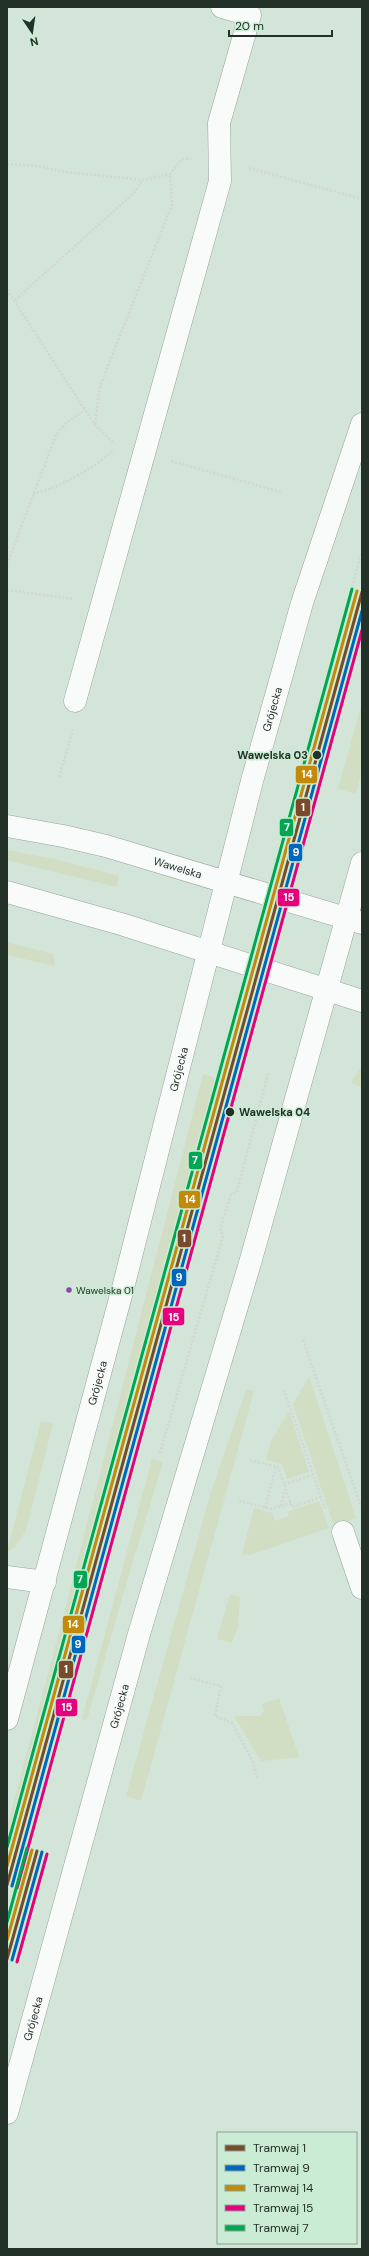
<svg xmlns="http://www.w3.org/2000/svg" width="369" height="2256" viewBox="0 0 369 2256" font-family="'DM Sans',sans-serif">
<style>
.green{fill:#d2dec3}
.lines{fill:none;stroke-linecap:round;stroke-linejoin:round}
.street-casing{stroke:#97a49b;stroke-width:23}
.secondary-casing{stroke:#97a49b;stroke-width:23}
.primary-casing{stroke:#97a49b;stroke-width:23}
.path{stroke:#d2d7d4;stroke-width:2.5;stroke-dasharray:2 2;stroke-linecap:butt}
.street{stroke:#f8fbf9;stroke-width:22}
.secondary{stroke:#f8fbf9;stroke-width:22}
.primary{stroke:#f8fbf9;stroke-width:22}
.tram-1-casing{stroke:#cbecd4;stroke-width:6}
.tram-2-casing{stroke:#cbecd4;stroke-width:6}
.tram-3-casing{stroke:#cbecd4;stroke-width:6}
.tram-4-casing{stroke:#cbecd4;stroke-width:6}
.tram-5-casing{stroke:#cbecd4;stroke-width:6}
.tram-1{stroke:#7a4b2a;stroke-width:3}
.tram-2{stroke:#0065bd;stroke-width:3}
.tram-3{stroke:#c2890a;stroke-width:3}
.tram-4{stroke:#e5007d;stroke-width:3}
.tram-5{stroke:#00a651;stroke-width:3}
.stop-dot{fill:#243128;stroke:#cbecd4;stroke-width:1.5}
.bus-dot{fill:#8e44ad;stroke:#cbecd4;stroke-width:1.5}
.labels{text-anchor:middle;stroke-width:3;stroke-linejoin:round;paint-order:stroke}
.bus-label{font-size:10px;fill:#243128;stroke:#cbecd4;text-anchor:start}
.street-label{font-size:11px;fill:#243128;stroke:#cbecd4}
.stop-label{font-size:11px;font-weight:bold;fill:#243128;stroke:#cbecd4;text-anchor:end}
.line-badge{stroke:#cbecd4;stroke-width:1.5}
.badge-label{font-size:11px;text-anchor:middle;font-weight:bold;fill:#fff}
</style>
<rect width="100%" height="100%" fill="#d3e4d8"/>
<g class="green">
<path d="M 362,703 L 362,770 L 356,794 L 338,789 Z"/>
<path d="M 7,850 L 54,859 L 119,876 L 116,887 L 7,860 Z"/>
<path d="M 7,942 L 53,954 L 55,966 L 7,955 Z"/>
<path d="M 362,1065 L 362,1087 L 351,1083 Z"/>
<path d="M 203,1074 L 222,1080 L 7,1855 L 7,1827 L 60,1629 Z"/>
<path d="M 309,1377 L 356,1518 L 334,1526 L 293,1404 Z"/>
<path d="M 246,1390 L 254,1391 L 141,1801 L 126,1796 L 211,1492 Z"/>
<path d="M 289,1411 L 309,1472 L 287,1479 L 282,1464 L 266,1460 L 271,1441 Z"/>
<path d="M 41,1421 L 53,1424 L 26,1530 L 16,1546 L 7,1552 Z"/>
<path d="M 152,1459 L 163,1462 L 127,1581 L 87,1720 L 82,1719 Z"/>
<path d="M 319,1501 L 329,1528 L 250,1555 L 242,1554 L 254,1508 L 272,1513 L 275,1521 L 289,1516 L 287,1512 Z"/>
<path d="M 230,1594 L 240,1597 L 238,1627 L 232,1643 L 217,1639 Z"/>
<path d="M 279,1698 L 299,1757 L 261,1761 L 234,1716 L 261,1716 L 264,1710 L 262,1704 Z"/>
</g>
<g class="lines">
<defs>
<g id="street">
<path d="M 75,701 L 220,181 L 219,123 L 250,15 L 222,7"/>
<path d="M 343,1532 L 362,1588"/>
<path d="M 7,1577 L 45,1582"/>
</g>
<g id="secondary">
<path id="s1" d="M 7,1719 L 124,1284 L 252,781 L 302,603 L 362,424"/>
<path id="s2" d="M 7,2113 L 139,1634 L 250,1263 L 362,863"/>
</g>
<g id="primary">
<path id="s3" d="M 7,826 L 63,836 L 106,846 L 362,923"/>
<path d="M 7,892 L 121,924 L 362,1001"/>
</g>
</defs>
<use href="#street" class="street-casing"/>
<use href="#secondary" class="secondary-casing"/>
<use href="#primary" class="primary-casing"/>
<g class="path">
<path d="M 7,164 L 38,166 L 65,172 L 142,180 L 170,174 L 182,159 L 191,159"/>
<path d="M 249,168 L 362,199"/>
<path d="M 7,290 L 95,425 L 115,444"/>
<path d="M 15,300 L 135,192 L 142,180"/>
<path d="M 95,424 L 100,386 L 172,205 L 170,174"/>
<path d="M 171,461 L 281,492"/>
<path d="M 33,494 C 61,487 92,469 114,450"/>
<path d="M 7,564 L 56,435 L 67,422 L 85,410"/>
<path d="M 7,590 L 74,599"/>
<path d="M 59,777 L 73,730"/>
<path d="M 293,793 L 320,702 L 324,698 L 334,662 L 333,651 L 362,552"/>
<path d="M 303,1340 L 362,1509"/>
<path d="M 284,1390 L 325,1508"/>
<path d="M 160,1453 L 223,1236 L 220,1229 L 231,1195 L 237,1191 L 268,1074"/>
<path d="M 250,1460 L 278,1467 L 292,1507 L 321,1497"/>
<path d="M 284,1484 L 313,1475"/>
<path d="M 239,1501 L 271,1509 L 291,1503"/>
<path d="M 281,1506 L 285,1489"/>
<path d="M 265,1508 L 276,1466"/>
<path d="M 190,1678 L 221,1686 L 215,1716 L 232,1723 L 253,1762 L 257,1779"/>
</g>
<use href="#street" class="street"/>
<use href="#secondary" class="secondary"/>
<use href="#primary" class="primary"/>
<defs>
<g id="tram-1">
<path d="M 7,1885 L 362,592"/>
<path d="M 7,1959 L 37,1851"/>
</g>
<g id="tram-2">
<path d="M 12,1886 L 362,611"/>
<path d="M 12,1960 L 42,1852"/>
</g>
<g id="tram-3">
<path d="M 7,1866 L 357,591"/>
<path d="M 7,1940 L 32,1850"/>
</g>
<g id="tram-4">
<path d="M 17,1888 L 362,630"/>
<path d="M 17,1962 L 47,1854"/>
</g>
<g id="tram-5">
<path d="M 7,1847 L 352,589"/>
<path d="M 7,1922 L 27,1848"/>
</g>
</defs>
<use href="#tram-1" class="tram-1-casing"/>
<use href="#tram-2" class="tram-2-casing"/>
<use href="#tram-3" class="tram-3-casing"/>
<use href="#tram-4" class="tram-4-casing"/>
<use href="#tram-5" class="tram-5-casing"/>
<use href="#tram-1" class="tram-1"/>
<use href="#tram-2" class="tram-2"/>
<use href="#tram-3" class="tram-3"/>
<use href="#tram-4" class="tram-4"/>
<use href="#tram-5" class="tram-5"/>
</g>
<g class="stop-dot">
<circle cx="317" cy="755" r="5"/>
<circle cx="230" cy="1112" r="5"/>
</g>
<circle class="bus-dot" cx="69" cy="1290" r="3.5"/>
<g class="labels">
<g class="bus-label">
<text x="76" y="1294">Wawelska 01</text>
</g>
<g class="street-label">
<text dy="4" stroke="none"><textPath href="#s1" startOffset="1044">Grójecka</textPath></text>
<text dy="4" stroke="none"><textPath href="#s3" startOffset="176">Wawelska</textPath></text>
<text dy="4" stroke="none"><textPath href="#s1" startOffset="672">Grójecka</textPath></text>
<text dy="4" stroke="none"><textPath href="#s1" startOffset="348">Grójecka</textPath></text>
<text dy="4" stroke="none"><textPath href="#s2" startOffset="422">Grójecka</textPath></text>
<text dy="4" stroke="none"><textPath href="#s2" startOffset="98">Grójecka</textPath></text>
</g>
<g class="stop-label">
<text x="308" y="759">Wawelska 03</text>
<text x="239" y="1116" text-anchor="start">Wawelska 04</text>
</g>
</g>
<g class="line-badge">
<rect x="295" y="765" width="23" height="19" rx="4" fill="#c2890a"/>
<rect x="295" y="798" width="16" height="19" rx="4" fill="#7a4b2a"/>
<rect x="279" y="818" width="15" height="19" rx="4" fill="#00a651"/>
<rect x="288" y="843" width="15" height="19" rx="4" fill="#0065bd"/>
<rect x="277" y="888" width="23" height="19" rx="4" fill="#e5007d"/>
<rect x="188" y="1151" width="15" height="19" rx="4" fill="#00a651"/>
<rect x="178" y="1190" width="23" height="19" rx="4" fill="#c2890a"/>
<rect x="177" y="1229" width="15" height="19" rx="4" fill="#7a4b2a"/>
<rect x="171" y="1268" width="16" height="19" rx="4" fill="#0065bd"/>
<rect x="162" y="1307" width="23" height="19" rx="4" fill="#e5007d"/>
<rect x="73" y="1570" width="15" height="19" rx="4" fill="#00a651"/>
<rect x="62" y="1615" width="23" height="19" rx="4" fill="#c2890a"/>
<rect x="71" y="1635" width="15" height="19" rx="4" fill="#0065bd"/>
<rect x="58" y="1660" width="16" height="19" rx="4" fill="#7a4b2a"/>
<rect x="55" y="1698" width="23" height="19" rx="4" fill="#e5007d"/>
</g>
<g class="badge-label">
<text x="307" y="778">14</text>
<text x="303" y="811">1</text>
<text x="287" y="831">7</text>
<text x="296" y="856">9</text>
<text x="289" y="901">15</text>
<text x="195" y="1164">7</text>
<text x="190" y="1203">14</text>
<text x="184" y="1242">1</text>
<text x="179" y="1281">9</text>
<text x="174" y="1321">15</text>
<text x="80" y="1583">7</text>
<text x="73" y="1628">14</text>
<text x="78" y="1648">9</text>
<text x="66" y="1673">1</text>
<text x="67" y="1711">15</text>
</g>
<rect width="369" height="2256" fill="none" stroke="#243128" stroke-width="16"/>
<rect x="217" y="2132" width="140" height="112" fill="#cbecd4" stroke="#88a18f"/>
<rect x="225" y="2145" width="20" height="6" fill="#7a4b2a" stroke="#88a18f"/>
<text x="253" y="2152" font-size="12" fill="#243128">Tramwaj 1</text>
<rect x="225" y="2165" width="20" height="6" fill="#0065bd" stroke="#88a18f"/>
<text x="253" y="2172" font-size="12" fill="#243128">Tramwaj 9</text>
<rect x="225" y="2185" width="20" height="6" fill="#c2890a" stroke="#88a18f"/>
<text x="253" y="2192" font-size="12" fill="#243128">Tramwaj 14</text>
<rect x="225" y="2205" width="20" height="6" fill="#e5007d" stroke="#88a18f"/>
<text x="253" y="2212" font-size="12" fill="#243128">Tramwaj 15</text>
<rect x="225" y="2225" width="20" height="6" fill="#00a651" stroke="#88a18f"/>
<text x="253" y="2232" font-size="12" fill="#243128">Tramwaj 7</text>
<g transform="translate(32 32) rotate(167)" stroke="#cbecd4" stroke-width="3" paint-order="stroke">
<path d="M0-3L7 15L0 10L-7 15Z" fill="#243128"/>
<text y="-6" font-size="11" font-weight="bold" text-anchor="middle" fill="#243128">N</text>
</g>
<path d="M229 30v6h103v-6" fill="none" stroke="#243128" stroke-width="2"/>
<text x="235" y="30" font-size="12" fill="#243128" stroke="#cbecd4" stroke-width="3" paint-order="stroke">20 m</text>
</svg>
